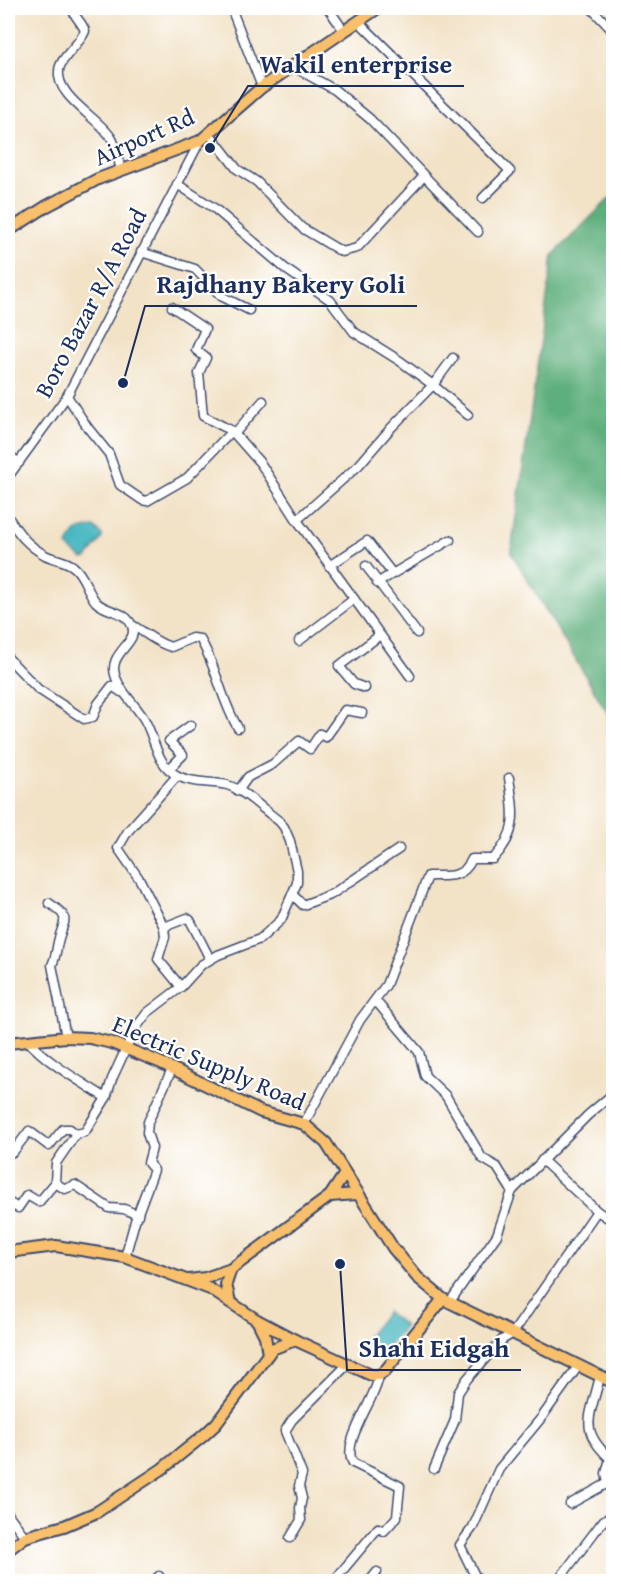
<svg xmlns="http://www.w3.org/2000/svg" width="621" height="1589" viewBox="0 0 621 1589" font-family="'Gentium Book Plus',serif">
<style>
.forest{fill:#5daf7c;stroke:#3c6f6d;stroke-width:1.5}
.water{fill:#49b8c1;stroke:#327490;stroke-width:1.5}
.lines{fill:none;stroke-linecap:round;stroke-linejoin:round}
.minor-casing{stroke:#3b4a6e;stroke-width:11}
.major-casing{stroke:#3b4a6e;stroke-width:14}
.minor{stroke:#fff;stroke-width:8}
.major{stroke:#f8bf6c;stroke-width:10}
.labels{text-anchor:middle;stroke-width:4.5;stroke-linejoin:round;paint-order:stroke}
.street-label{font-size:24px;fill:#1b2f5e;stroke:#fff}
.leader{fill:none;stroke:#1b2f5e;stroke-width:2}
.callout-dot{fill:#1b2f5e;stroke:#fff;stroke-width:2}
.callout-label{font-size:26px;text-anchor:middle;font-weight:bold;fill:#1b2f5e;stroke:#fff;stroke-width:4.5;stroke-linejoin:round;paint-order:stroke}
</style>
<rect width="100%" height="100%" fill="#fff"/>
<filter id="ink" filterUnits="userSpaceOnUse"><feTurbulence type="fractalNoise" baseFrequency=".0167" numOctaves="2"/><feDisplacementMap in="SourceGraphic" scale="12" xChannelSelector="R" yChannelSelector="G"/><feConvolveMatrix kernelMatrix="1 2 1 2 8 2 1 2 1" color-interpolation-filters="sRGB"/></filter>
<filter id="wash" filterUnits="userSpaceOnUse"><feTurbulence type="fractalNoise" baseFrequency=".008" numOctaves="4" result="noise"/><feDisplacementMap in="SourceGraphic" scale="24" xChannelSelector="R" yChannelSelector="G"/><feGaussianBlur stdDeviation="1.35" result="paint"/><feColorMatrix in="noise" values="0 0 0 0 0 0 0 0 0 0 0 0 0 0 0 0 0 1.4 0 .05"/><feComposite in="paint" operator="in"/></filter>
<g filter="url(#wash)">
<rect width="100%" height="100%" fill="#f2e2c6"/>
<path class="forest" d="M 613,195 L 613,722 L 511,552 L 553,255 Z"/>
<g class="water">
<path d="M 94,527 L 102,535 L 102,538 L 87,558 L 83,559 L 67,546 C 76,529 76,530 94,527 Z"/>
<path d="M 387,1312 L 405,1326 L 381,1355 L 364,1341 Z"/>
</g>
</g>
<g filter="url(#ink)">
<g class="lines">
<defs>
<g id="minor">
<path d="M 72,8 C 74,17 82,22 85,31 C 80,44 60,58 59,70 C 55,97 101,119 112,139 C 117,148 118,161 121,170"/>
<path d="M 231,8 L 262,87"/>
<path d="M 328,8 L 344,31"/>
<path d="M 591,8 L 614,32"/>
<path d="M 358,21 L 510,171 L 483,198"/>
<path d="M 292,66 L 335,90 L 370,119 L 478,232"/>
<path d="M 209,133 L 237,169 L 257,182 L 302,228 L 342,252 L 357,248 L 423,177"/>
<path d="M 177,184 L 214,208 L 287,270 L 330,300 L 354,332 L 400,361 L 433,385 L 468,415"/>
<path d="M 141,252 L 195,269 L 221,296 L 249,310"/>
<path d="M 172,307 L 205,329 L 196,350 L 206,358 L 199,373 L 203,416 L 232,431 L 261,464 L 297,520 L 410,676"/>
<path d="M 67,396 L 88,428 L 109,454 L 120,485 L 142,500 L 147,501 L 187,478 L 232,431"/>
<path d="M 235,433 L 263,401"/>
<path d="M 8,454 L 19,463"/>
<path d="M 8,477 L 67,396 L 200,141"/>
<path d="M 8,517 C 19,534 27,545 45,555 C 55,560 66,560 74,567 C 85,576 87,592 96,602 C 106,612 122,610 130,622 C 144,643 105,651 116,678 C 122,694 135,704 144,719 C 156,739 155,764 178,776 C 193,784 210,781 227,785 C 243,789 265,811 279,821 L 284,827 L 290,841 L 297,871 L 297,883 L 281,920 L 260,939 L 218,955 L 201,965 L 181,987 L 147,1013 L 135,1029 L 112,1079 L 106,1098 L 85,1132 L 76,1134 L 56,1163 L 55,1183 L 39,1202 L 27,1195 L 18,1208 L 8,1202"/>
<path d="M 297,520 L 359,465 L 391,428 L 433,385 L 453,358"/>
<path d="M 329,566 L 367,541 L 392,573"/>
<path d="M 366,566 L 417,633"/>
<path d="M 377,583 L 450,540"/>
<path d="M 132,625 C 145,632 156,643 171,647 L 192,638 L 200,639 C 217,667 221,700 238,728"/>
<path d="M 299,641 L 354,599"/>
<path d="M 8,658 L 38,689 L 84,719 L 93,717 L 98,704 L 112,686 L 121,692"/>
<path d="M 365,688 L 354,684 L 339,666 L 375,639 L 379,634"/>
<path d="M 169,769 L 183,755 L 169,741 L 191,725"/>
<path d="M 177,776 L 128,831 L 118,848 L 140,880 L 164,927 L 187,918 L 190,920 L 210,959"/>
<path d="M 238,791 L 248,777 L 273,764 L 299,741 L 310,749 L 320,734 L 326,737 L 345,710 L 362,713"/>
<path d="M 293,895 L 303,905 L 332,894 L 399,849"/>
<path d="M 49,903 C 73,919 63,920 58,942 C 56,951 56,957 52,965 L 66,1037"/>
<path d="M 164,927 L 165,937 L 158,959 L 181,987"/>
<path d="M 375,1000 L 419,1052 L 425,1076 L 446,1096 L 482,1158 L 497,1167 L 512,1191"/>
<path d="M 28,1041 C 50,1065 79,1080 106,1098"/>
<path d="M 304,1124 L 360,1020 L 386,985 L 428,876 C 448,876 463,879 472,859 L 493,859 C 519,832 514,812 509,778"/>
<path d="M 8,1152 L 13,1152 L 29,1131 L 49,1146 L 63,1129 L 70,1129 L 76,1134"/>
<path d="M 55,1183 L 65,1189 L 75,1185 L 109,1208 L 124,1209 L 138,1215"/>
<path d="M 597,1211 L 614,1222"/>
<path d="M 125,1257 L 135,1221 L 154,1170 L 148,1163 L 152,1148 L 147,1133 L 148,1122 L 172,1069"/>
<path d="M 449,1303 L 497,1235 L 512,1191 L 588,1115 L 614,1093"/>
<path d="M 600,1376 C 591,1418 576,1429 614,1462"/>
<path d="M 434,1469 L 455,1420 L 458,1393 L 467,1379 L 502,1340 L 513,1333 L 597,1211 L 542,1160"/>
<path d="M 570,1504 L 608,1483 L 606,1473 L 610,1459"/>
<path d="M 8,1514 L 25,1537"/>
<path d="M 290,1538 L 301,1520 L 300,1508 L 302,1498 L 299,1486 L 302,1474 L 285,1431 L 292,1420 L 348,1364"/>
<path d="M 153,1582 L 159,1576"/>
<path d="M 333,1582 L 378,1528 L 384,1531 L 397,1517 L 400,1486 L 353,1463 C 340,1442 377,1398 379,1375"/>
<path d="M 369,1582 L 377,1572"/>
<path d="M 478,1582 L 460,1545 L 473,1527 L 499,1469 L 542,1417 L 579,1365"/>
<path d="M 557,1582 L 600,1525 L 604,1520 L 614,1516"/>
</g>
<g id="major">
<path d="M 8,231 L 47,206 L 98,179 L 200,141 L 262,87 L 378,8"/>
<path d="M 8,1043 L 66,1037 L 90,1038 L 112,1043 L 159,1062 L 261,1112 L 304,1124 L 326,1143 L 393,1248 L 417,1277 L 443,1299 L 614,1383"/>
<path d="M 330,1196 L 357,1194"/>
<path d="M 8,1252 L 56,1246 L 125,1257 L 210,1289 L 257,1320 L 295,1340 L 371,1375 L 379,1375 L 385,1371 L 443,1299"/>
<path d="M 189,1280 L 205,1278 L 231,1269 L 330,1196 L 344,1175"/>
<path d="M 230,1302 L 226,1284 L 231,1269"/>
<path d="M 257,1320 L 265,1336 L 268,1354"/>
<path d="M 8,1550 L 25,1537 L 64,1526 L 97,1512 L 162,1469 L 203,1436 L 216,1424 L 272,1349 L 295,1340"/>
</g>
</defs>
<use href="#minor" class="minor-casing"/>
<use href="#major" class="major-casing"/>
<use href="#minor" class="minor"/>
<use href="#major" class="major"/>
</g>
</g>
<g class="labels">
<g class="street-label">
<text transform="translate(144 137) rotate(-24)" y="8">Airport Rd</text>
<text transform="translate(91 303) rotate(-62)" y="8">Boro Bazar R/A Road</text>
<text transform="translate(209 1063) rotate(23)" y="8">Electric Supply Road</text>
</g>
</g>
<path class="leader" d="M210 148L248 86H464M123 383L145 306H417M340 1264L347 1370H521"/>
<g class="callout-dot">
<circle cx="210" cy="148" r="6"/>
<circle cx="123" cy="383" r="6"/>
<circle cx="340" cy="1264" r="6"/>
</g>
<g class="callout-label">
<text x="356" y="73">Wakil enterprise</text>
<text x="281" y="293">Rajdhany Bakery Goli</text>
<text x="434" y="1357">Shahi Eidgah</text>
</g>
<rect width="621" height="1589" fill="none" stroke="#fff" stroke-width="30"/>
</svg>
